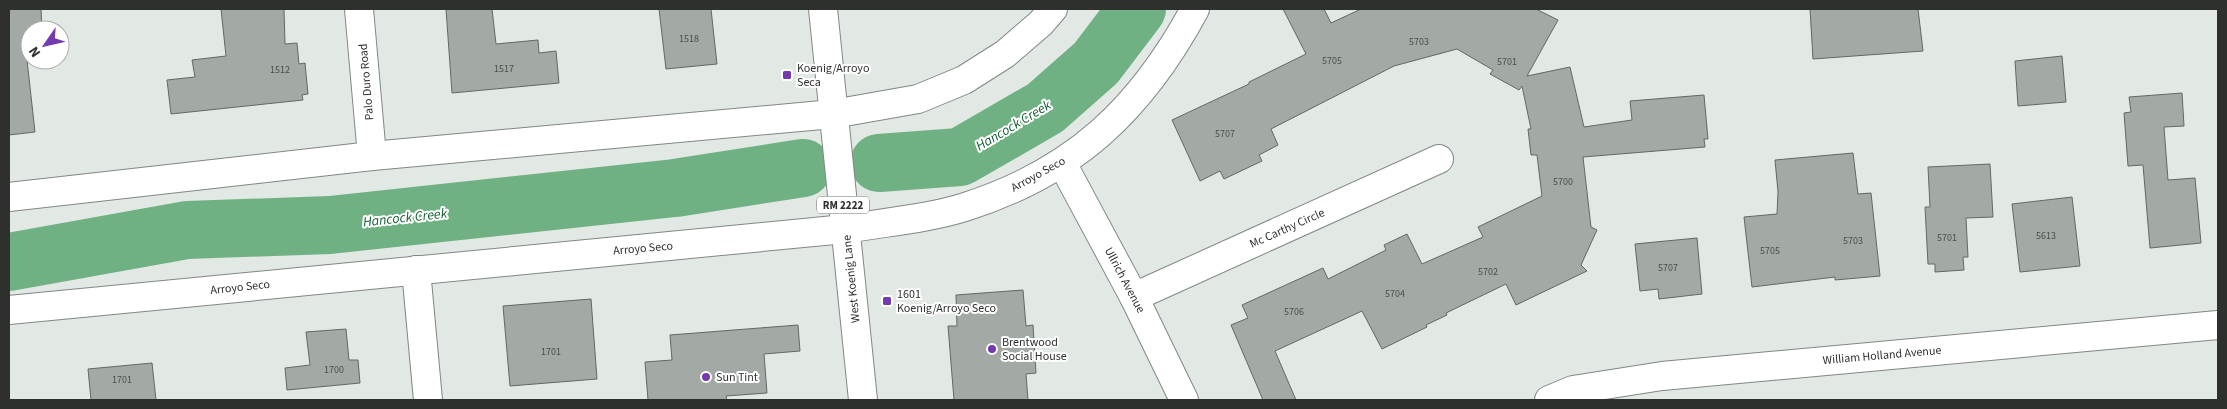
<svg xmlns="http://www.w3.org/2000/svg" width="2227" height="409" viewBox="0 0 2227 409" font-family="'Source Sans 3',sans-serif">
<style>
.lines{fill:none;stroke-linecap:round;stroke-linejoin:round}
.river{stroke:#6fb182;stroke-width:58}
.building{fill:#a3a9a4;stroke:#626863}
.minor-casing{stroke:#818783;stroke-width:30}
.primary-casing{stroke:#818783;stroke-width:30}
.minor{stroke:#fff;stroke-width:28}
.primary{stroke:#fff;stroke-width:28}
.poi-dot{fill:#743bb1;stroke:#fff;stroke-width:2}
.labels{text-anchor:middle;stroke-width:4;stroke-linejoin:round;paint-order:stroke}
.number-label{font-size:10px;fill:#4b4e4c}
.shield{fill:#fff;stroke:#6d6e6d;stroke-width:1}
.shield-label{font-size:11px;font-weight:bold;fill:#2e302e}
.poi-label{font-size:12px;fill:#2e302e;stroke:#fff;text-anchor:start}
.street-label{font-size:12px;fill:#2e302e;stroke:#fff}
.water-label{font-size:14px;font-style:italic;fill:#145e32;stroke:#fff}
</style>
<rect width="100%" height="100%" fill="#e2e9e4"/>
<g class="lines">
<g class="river">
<path d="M 879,163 L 960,157 L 1045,108 L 1096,63 L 1137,9"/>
<path d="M 9,262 L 187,230 L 330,225 L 675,188 L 803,168"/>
</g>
</g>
<g class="building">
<path d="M 9,9 L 41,9 L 42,30 L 30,30 L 30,59 L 27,60 L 35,132 L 9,135 Z"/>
<path d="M 221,9 L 284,9 L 285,44 L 297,43 L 299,64 L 305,63 L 308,94 L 302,95 L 303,100 L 171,114 L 167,80 L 195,77 L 192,60 L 226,56 Z"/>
<path d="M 446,9 L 492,9 L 496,44 L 538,40 L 539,53 L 556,51 L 559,83 L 452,93 Z"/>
<path d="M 659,9 L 711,9 L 717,64 L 666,69 Z"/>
<path d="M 1283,9 L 1324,9 L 1331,23 L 1361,9 L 1536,9 L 1558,20 L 1527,76 L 1570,67 L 1584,127 L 1632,120 L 1630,101 L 1704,95 L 1708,139 L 1704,139 L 1705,147 L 1583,157 L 1591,227 L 1597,230 L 1581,265 L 1587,271 L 1516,305 L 1506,284 L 1446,313 L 1447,315 L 1426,325 L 1427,327 L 1382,349 L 1362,311 L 1275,351 L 1296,400 L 1263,400 L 1231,325 L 1248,318 L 1242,305 L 1323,268 L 1328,279 L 1386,250 L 1384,245 L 1407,234 L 1422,264 L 1483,237 L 1478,227 L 1542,196 L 1537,155 L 1531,155 L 1528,129 L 1531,129 L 1522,86 L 1519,90 L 1490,74 L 1493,70 L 1457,49 L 1394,66 L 1271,129 L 1278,145 L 1259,155 L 1262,161 L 1224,179 L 1220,171 L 1200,181 L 1172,120 L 1249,84 L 1249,82 L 1306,54 Z"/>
<path d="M 1810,9 L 1918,9 L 1923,51 L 1813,59 Z"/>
<path d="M 2062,56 L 2066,102 L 2018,106 L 2015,61 Z"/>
<path d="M 2182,93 L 2184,126 L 2164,127 L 2168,180 L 2195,178 L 2201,243 L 2150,248 L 2143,165 L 2128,166 L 2124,113 L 2131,112 L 2129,97 Z"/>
<path d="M 1853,153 L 1858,194 L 1871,193 L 1880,276 L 1835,280 L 1835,277 L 1752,287 L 1744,217 L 1777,214 L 1778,192 L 1775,160 Z"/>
<path d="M 1990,164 L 1993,217 L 1966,218 L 1968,257 L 1963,257 L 1964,270 L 1935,272 L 1935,264 L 1928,264 L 1925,207 L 1930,207 L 1928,167 Z"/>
<path d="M 2072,197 L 2080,266 L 2020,272 L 2012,204 Z"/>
<path d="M 1697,238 L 1702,294 L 1659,299 L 1658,289 L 1640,291 L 1635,244 Z"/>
<path d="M 1023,290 L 1026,326 L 1033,325 L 1036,373 L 1026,374 L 1028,400 L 954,400 L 948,326 L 957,326 L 956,295 Z"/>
<path d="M 591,299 L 597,379 L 510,386 L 503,306 Z"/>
<path d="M 798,325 L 800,351 L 764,354 L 767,393 L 726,396 L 727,400 L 648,400 L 645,362 L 672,360 L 670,335 Z"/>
<path d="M 346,329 L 349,360 L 358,360 L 360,383 L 287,390 L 285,368 L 310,365 L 306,332 Z"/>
<path d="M 152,363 L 156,400 L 91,400 L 88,369 Z"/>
</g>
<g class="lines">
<defs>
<g id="minor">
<path d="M 359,9 L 372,156"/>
<path d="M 1062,163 L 1134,297 L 1184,400"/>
<path d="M 9,197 L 372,156 L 833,114 L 918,99 L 964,80 L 1005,54 L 1041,23 L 1053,9"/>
<path d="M 416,270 L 428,400"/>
<path d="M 1134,297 L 1439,159"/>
<path d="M 9,310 L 845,229 C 885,222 927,219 965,207 C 1075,172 1141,109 1195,9"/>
<path d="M 1549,400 L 1573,390 L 1662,376 L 2218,325"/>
</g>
<path id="primary" d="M 823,9 L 863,400"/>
</defs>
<use href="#minor" class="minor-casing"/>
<use href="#primary" class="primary-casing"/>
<use href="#minor" class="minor"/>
<use href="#primary" class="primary"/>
</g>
<g class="poi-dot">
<rect x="782" y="70" width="10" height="10" rx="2.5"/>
<rect x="882" y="296" width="10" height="10" rx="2.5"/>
<circle cx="992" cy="349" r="5"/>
<circle cx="706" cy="377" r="5"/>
</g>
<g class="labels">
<g class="number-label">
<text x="689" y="42">1518</text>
<text x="1419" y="45">5703</text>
<text x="1332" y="64">5705</text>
<text x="1507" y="65">5701</text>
<text x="504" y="72">1517</text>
<text x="280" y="73">1512</text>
<text x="1225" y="137">5707</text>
<text x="1563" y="185">5700</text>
<text x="2046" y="239">5613</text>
<text x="1947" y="241">5701</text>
<text x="1853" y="244">5703</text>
<text x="1770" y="254">5705</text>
<text x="1668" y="271">5707</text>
<text x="1488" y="275">5702</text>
<text x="1395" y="297">5704</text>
<text x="1294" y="315">5706</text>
<text x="551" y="355">1701</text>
<text x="334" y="373">1700</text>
<text x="122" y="383">1701</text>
</g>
<rect class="shield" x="817" y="196.5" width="52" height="17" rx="4"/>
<g class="shield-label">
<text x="843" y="209">RM 2222</text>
</g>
<g class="poi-label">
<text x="797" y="72">Koenig/Arroyo<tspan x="797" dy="14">Seca</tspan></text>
<text x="897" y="298">1601<tspan x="897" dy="14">Koenig/Arroyo Seco</tspan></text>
<text x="1002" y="346">Brentwood<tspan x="1002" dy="14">Social House</tspan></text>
<text x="716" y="381">Sun Tint</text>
</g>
<g class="street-label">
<text transform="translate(366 82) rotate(-95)" y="4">Palo Duro Road</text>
<text transform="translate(1038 174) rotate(-29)" y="4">Arroyo Seco</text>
<text transform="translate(1287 228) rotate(-24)" y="4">Mc Carthy Circle</text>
<text transform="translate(643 248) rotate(-5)" y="4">Arroyo Seco</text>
<text transform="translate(851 279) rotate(-96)" y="4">West Koenig Lane</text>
<text transform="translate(1125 280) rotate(62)" y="4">Ullrich Avenue</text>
<text transform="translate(240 287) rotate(-6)" y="4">Arroyo Seco</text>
<text transform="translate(1882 355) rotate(-5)" y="4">William Holland Avenue</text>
</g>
<g class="water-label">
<text transform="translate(1013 125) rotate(-31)" y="5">Hancock Creek</text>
<text transform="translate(405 217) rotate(-6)" y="5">Hancock Creek</text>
</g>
</g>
<rect width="2227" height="409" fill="none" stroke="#2e302e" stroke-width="20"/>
<g transform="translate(45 45) rotate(236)"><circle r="24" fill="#ffffff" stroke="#abacab"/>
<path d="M0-4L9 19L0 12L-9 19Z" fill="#743bb1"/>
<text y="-8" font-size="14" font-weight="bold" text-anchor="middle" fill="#2e302e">N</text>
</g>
</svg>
